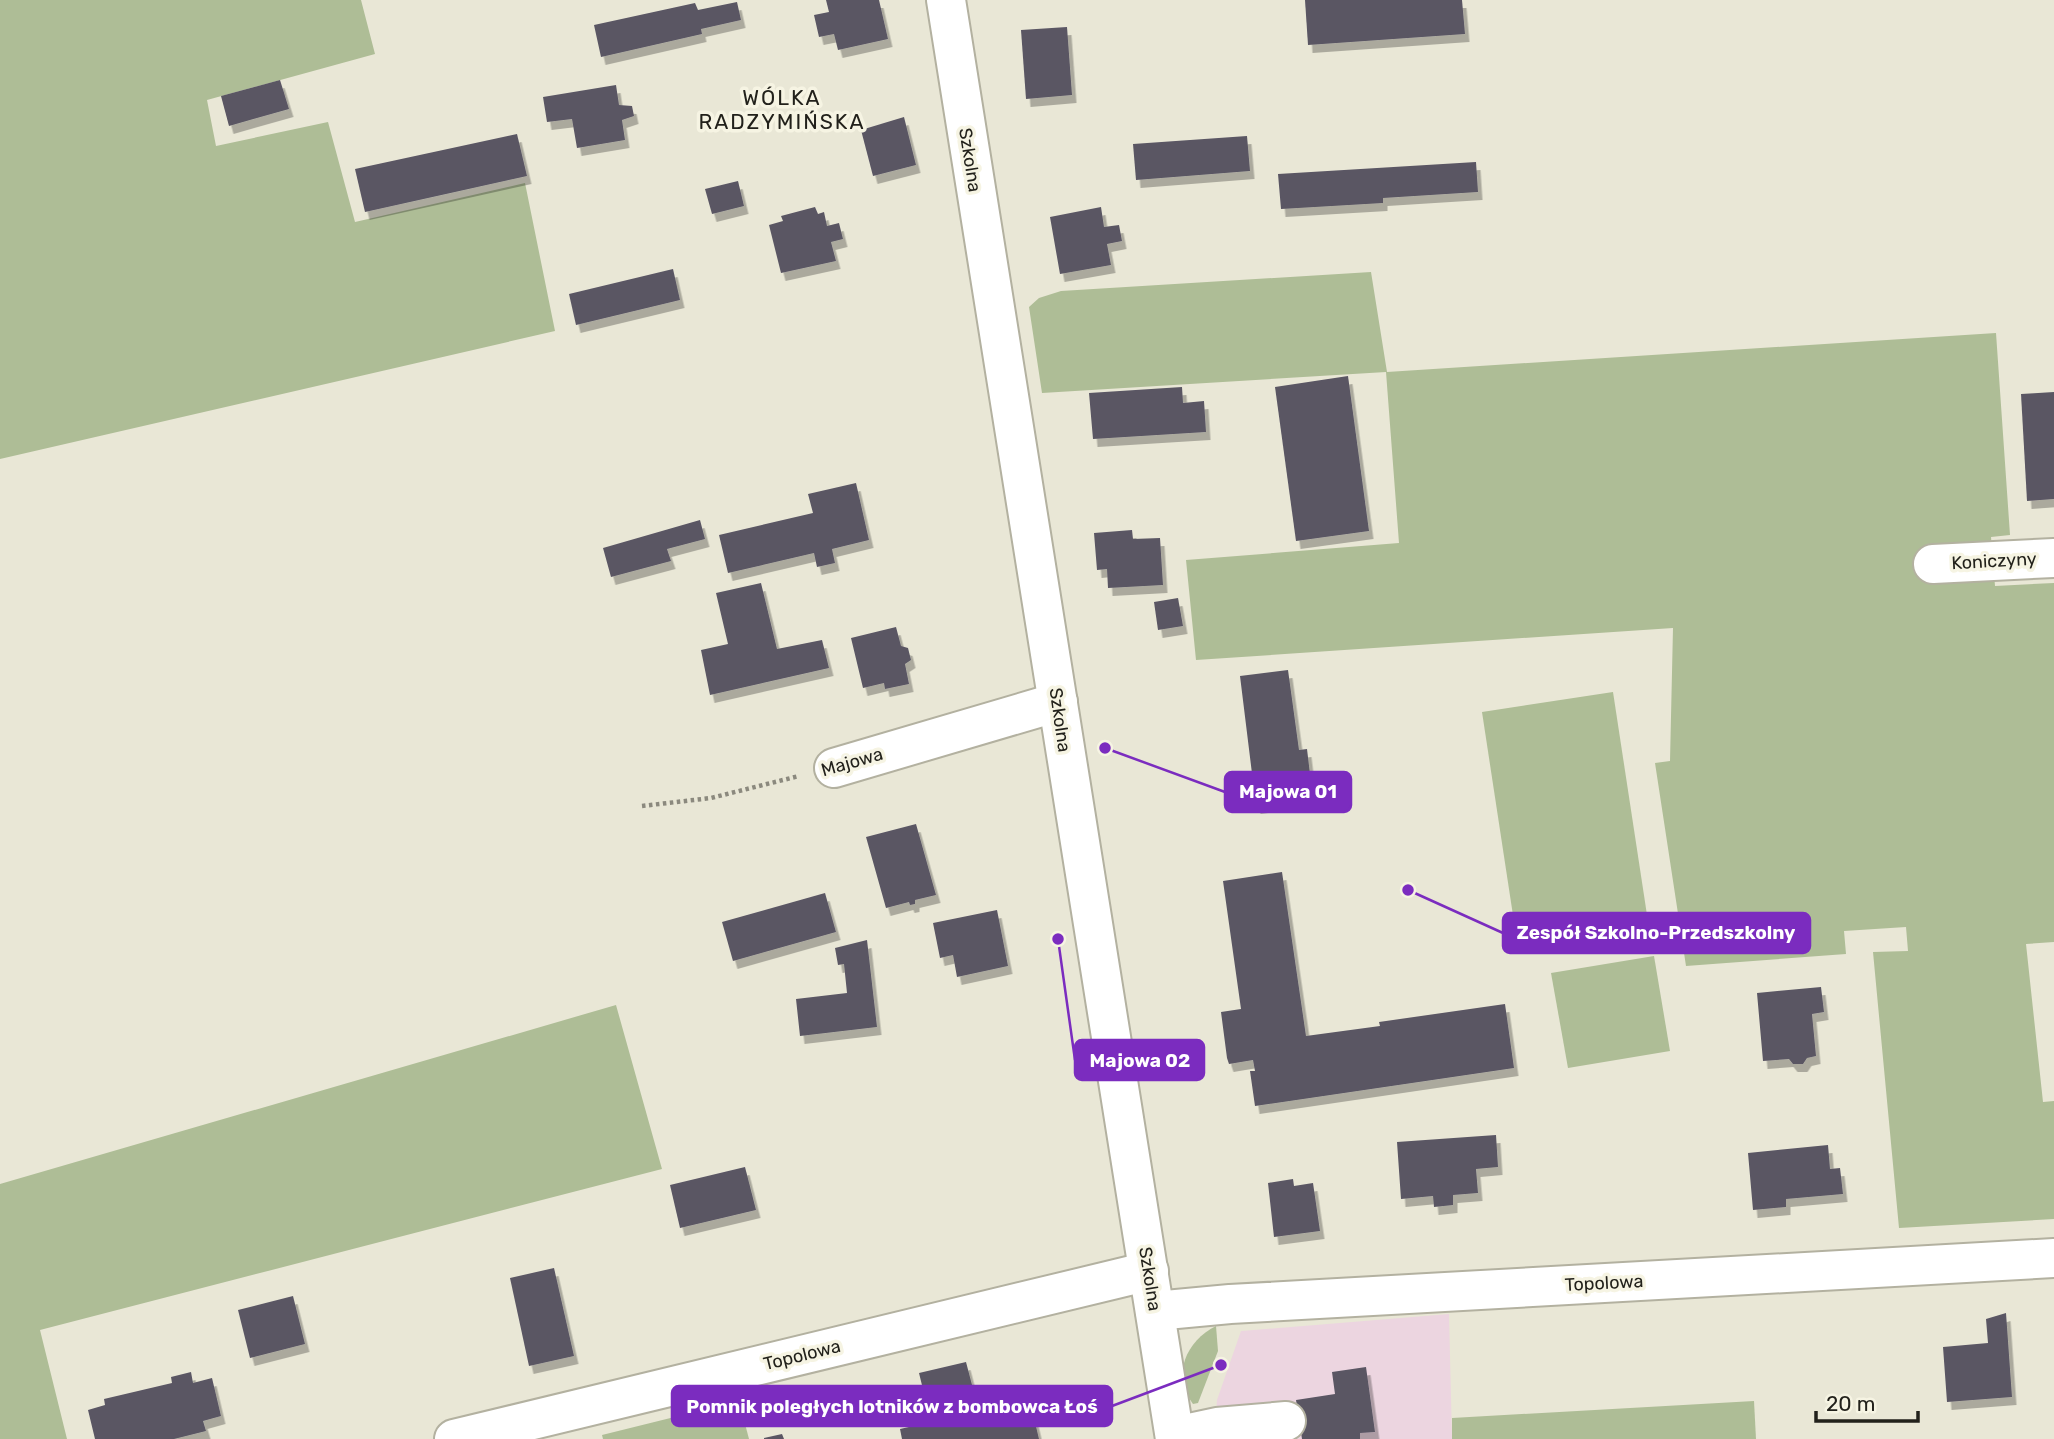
<svg xmlns="http://www.w3.org/2000/svg" width="2054" height="1439" viewBox="0 0 2054 1439" font-family="Rubik,sans-serif">
<style>
.commercial{fill:#ecd5e0}
.green{fill:#aebd96}
.building{fill:#5a5664;filter:url(#shadow)}
.lines{fill:none;stroke-linecap:round;stroke-linejoin:round}
.minor-casing{stroke:#b3b1a0;stroke-width:42}
.path{stroke:#8b897e;stroke-width:4.5;stroke-dasharray:3.5 3.5;stroke-linecap:butt}
.minor{stroke:#fff;stroke-width:38}
.labels{text-anchor:middle;stroke-width:7;stroke-linejoin:round;paint-order:stroke}
.street-label{font-size:18px;fill:#22211b;stroke:#f6f4e3}
.quarter-label{font-size:21px;letter-spacing:2px;fill:#22211b;stroke:#f6f4e3}
.leader{fill:none;stroke:#7b2cbf;stroke-width:2.5}
.callout-dot{fill:#7b2cbf;stroke:#f6f4e3;stroke-width:2.5}
.callout{fill:#7b2cbf;stroke:#7b2cbf;stroke-width:2.5}
.callout-label{font-size:19px;text-anchor:middle;font-weight:bold;fill:#fff}
</style>
<defs>
<filter id="shadow"><feDropShadow dx="4.5" dy="8" stdDeviation="0" flood-color="#0004"/></filter>
</defs>
<rect width="100%" height="100%" fill="#e9e7d6"/>
<path class="commercial" d="M 1449,1314 L 1452,1439 L 1214,1439 L 1217,1400 L 1241,1331 Z"/>
<g class="green">
<path d="M 0,0 L 361,0 L 375,54 L 207,100 L 216,146 L 328,122 L 355,222 L 525,183 L 555,331 L 0,459 Z"/>
<path d="M 1371,272 L 1387,372 L 1996,333 L 2010,535 L 1991,537 L 1995,586 L 2054,583 L 2054,942 L 2026,944 L 2043,1102 L 2054,1101 L 2054,1219 L 1899,1228 L 1873,952 L 1908,951 L 1906,927 L 1844,931 L 1846,954 L 1686,966 L 1655,763 L 1670,761 L 1673,628 L 1196,660 L 1186,560 L 1399,543 L 1386,372 L 1042,393 L 1029,307 L 1039,298 L 1061,291 Z"/>
<path d="M 1613,692 L 1647,915 L 1516,935 L 1482,712 Z"/>
<path d="M 1654,956 L 1670,1051 L 1568,1068 L 1551,973 Z"/>
<path d="M 616,1005 L 662,1169 L 40,1330 L 67,1439 L 0,1439 L 0,1184 Z"/>
<path d="M 1216,1326 L 1218,1351 L 1198,1403 L 1193,1404 C 1171,1375 1186,1341 1216,1326 Z"/>
<path d="M 739,1401 L 749,1439 L 603,1439 L 602,1435 Z"/>
<path d="M 1754,1401 L 1756,1439 L 1452,1439 L 1452,1418 Z"/>
</g>
<g class="building">
<path d="M 826,0 L 879,0 L 888,39 L 838,50 L 834,34 L 819,37 L 814,15 L 829,12 Z"/>
<path d="M 1305,0 L 1462,0 L 1465,34 L 1308,45 Z"/>
<path d="M 737,2 L 741,20 L 701,29 L 702,34 L 601,57 L 594,25 L 695,3 L 698,10 Z"/>
<path d="M 1067,27 L 1072,95 L 1026,99 L 1021,30 Z"/>
<path d="M 280,80 L 289,109 L 229,126 L 221,96 Z"/>
<path d="M 616,85 L 619,105 L 632,106 L 634,116 L 622,120 L 625,140 L 577,148 L 572,119 L 547,122 L 543,97 Z"/>
<path d="M 904,117 L 916,165 L 873,176 L 861,130 Z"/>
<path d="M 517,134 L 527,176 L 365,212 L 355,169 Z"/>
<path d="M 1247,136 L 1250,171 L 1136,180 L 1133,144 Z"/>
<path d="M 1476,162 L 1478,192 L 1383,198 L 1383,203 L 1281,209 L 1278,174 Z"/>
<path d="M 738,181 L 744,206 L 712,214 L 705,189 Z"/>
<path d="M 815,207 L 818,214 L 824,212 L 827,226 L 839,223 L 843,239 L 831,242 L 836,261 L 781,273 L 769,225 L 783,221 L 781,216 Z"/>
<path d="M 1101,207 L 1104,227 L 1119,225 L 1122,241 L 1107,244 L 1111,265 L 1060,274 L 1050,217 Z"/>
<path d="M 673,269 L 680,300 L 576,325 L 569,294 Z"/>
<path d="M 1348,376 L 1369,531 L 1296,541 L 1275,387 Z"/>
<path d="M 1182,387 L 1183,403 L 1204,401 L 1206,432 L 1093,439 L 1089,393 Z"/>
<path d="M 2054,392 L 2054,499 L 2027,501 L 2021,394 Z"/>
<path d="M 856,483 L 869,540 L 832,549 L 835,563 L 817,567 L 814,553 L 728,573 L 719,535 L 813,513 L 808,494 Z"/>
<path d="M 700,520 L 705,539 L 667,549 L 671,561 L 611,577 L 603,548 Z"/>
<path d="M 1132,530 L 1133,539 L 1160,538 L 1163,585 L 1108,588 L 1107,569 L 1097,570 L 1094,533 Z"/>
<path d="M 761,583 L 777,649 L 822,640 L 829,668 L 710,695 L 701,650 L 728,644 L 716,593 Z"/>
<path d="M 1178,598 L 1183,626 L 1158,630 L 1154,602 Z"/>
<path d="M 896,627 L 901,646 L 908,648 L 911,660 L 905,664 L 909,684 L 885,689 L 884,683 L 863,688 L 851,638 Z"/>
<path d="M 1288,670 L 1299,750 L 1307,749 L 1310,774 L 1317,773 L 1320,798 L 1256,806 L 1240,676 Z"/>
<path d="M 916,824 L 936,895 L 915,900 L 915,904 L 910,905 L 909,902 L 886,908 L 866,837 Z"/>
<path d="M 1282,872 L 1306,1036 L 1380,1026 L 1379,1022 L 1505,1004 L 1514,1068 L 1255,1106 L 1250,1071 L 1255,1071 L 1253,1060 L 1229,1064 L 1227,1058 L 1221,1012 L 1241,1009 L 1223,881 Z"/>
<path d="M 825,893 L 836,932 L 733,961 L 722,922 Z"/>
<path d="M 997,910 L 1008,966 L 957,977 L 953,955 L 940,958 L 933,923 Z"/>
<path d="M 867,940 L 877,1027 L 800,1036 L 796,999 L 847,993 L 844,964 L 838,965 L 835,948 Z"/>
<path d="M 1821,987 L 1824,1012 L 1812,1014 L 1816,1056 L 1807,1058 L 1803,1064 L 1793,1064 L 1789,1059 L 1763,1061 L 1757,993 Z"/>
<path d="M 1496,1135 L 1498,1167 L 1476,1169 L 1478,1193 L 1453,1195 L 1453,1205 L 1434,1207 L 1433,1196 L 1401,1199 L 1397,1142 Z"/>
<path d="M 1828,1145 L 1830,1169 L 1840,1168 L 1843,1194 L 1786,1199 L 1786,1207 L 1753,1210 L 1748,1153 Z"/>
<path d="M 745,1167 L 756,1210 L 680,1228 L 670,1185 Z"/>
<path d="M 1293,1179 L 1294,1186 L 1313,1183 L 1320,1231 L 1274,1237 L 1268,1183 Z"/>
<path d="M 554,1268 L 574,1356 L 529,1366 L 510,1278 Z"/>
<path d="M 293,1296 L 305,1344 L 250,1358 L 238,1310 Z"/>
<path d="M 2006,1313 L 2012,1397 L 1947,1402 L 1943,1347 L 1988,1343 L 1986,1319 Z"/>
<path d="M 966,1362 L 977,1404 L 969,1406 L 970,1412 L 1029,1397 L 1039,1439 L 902,1439 L 900,1429 L 931,1422 L 919,1373 Z"/>
<path d="M 1366,1367 L 1375,1432 L 1360,1433 L 1360,1439 L 1302,1439 L 1296,1400 L 1335,1394 L 1332,1372 Z"/>
<path d="M 191,1372 L 193,1383 L 212,1378 L 221,1416 L 203,1421 L 206,1431 L 174,1439 L 95,1439 L 88,1410 L 105,1405 L 104,1399 L 172,1383 L 171,1377 Z"/>
<path d="M 782,1434 L 784,1439 L 764,1439 L 764,1438 Z"/>
</g>
<g class="lines">
<defs>
<g id="minor">
<path d="M 946,0 L 1175,1439"/>
<path d="M 1933,564 L 2054,558"/>
<path d="M 834,768 L 1058,702"/>
<path d="M 1155,1311 L 1230,1304 L 2054,1258"/>
<path d="M 1175,1436 L 1217,1427 L 1286,1421"/>
<path d="M 454,1439 L 1149,1271"/>
</g>
</defs>
<use href="#minor" class="minor-casing"/>
<path class="path" d="M 642,806 L 711,798 L 799,776"/>
<use href="#minor" class="minor"/>
</g>
<g class="labels">
<g class="street-label">
<text transform="translate(970 160) rotate(81)" y="6">Szkolna</text>
<text transform="translate(1994 561) rotate(-3)" y="6">Koniczyny</text>
<text transform="translate(1060 720) rotate(82)" y="6">Szkolna</text>
<text transform="translate(852 762) rotate(-16)" y="6">Majowa</text>
<text transform="translate(1150 1279) rotate(81)" y="6">Szkolna</text>
<text transform="translate(1604 1283) rotate(-3)" y="6">Topolowa</text>
<text transform="translate(802 1355) rotate(-14)" y="6">Topolowa</text>
</g>
<g class="quarter-label">
<text x="782" y="105">WÓLKA<tspan x="782" dy="24">RADZYMIŃSKA</tspan></text>
</g>
</g>
<path class="leader" d="M1105 748L1225 792M1408 890L1503 933M1058 939L1075 1060M1221 1365L1112 1406"/>
<g class="callout-dot">
<circle cx="1105" cy="748" r="7"/>
<circle cx="1408" cy="890" r="7"/>
<circle cx="1058" cy="939" r="7"/>
<circle cx="1221" cy="1365" r="7"/>
</g>
<g class="callout">
<rect x="1225" y="772" width="126" height="40" rx="7"/>
<rect x="1503" y="913" width="307" height="40" rx="7"/>
<rect x="1075" y="1040" width="129" height="40" rx="7"/>
<rect x="672" y="1386" width="440" height="40" rx="7"/>
</g>
<g class="callout-label">
<text x="1288" y="798">Majowa 01</text>
<text x="1656" y="939">Zespół Szkolno-Przedszkolny</text>
<text x="1140" y="1067">Majowa 02</text>
<text x="892" y="1413">Pomnik poległych lotników z bombowca Łoś</text>
</g>
<path d="M1816 1411v10h102v-10" fill="none" stroke="#22211b" stroke-width="3.5"/>
<text x="1826" y="1411" font-size="21" fill="#22211b" stroke="#f6f4e3" stroke-width="5" paint-order="stroke">20 m</text>
</svg>
